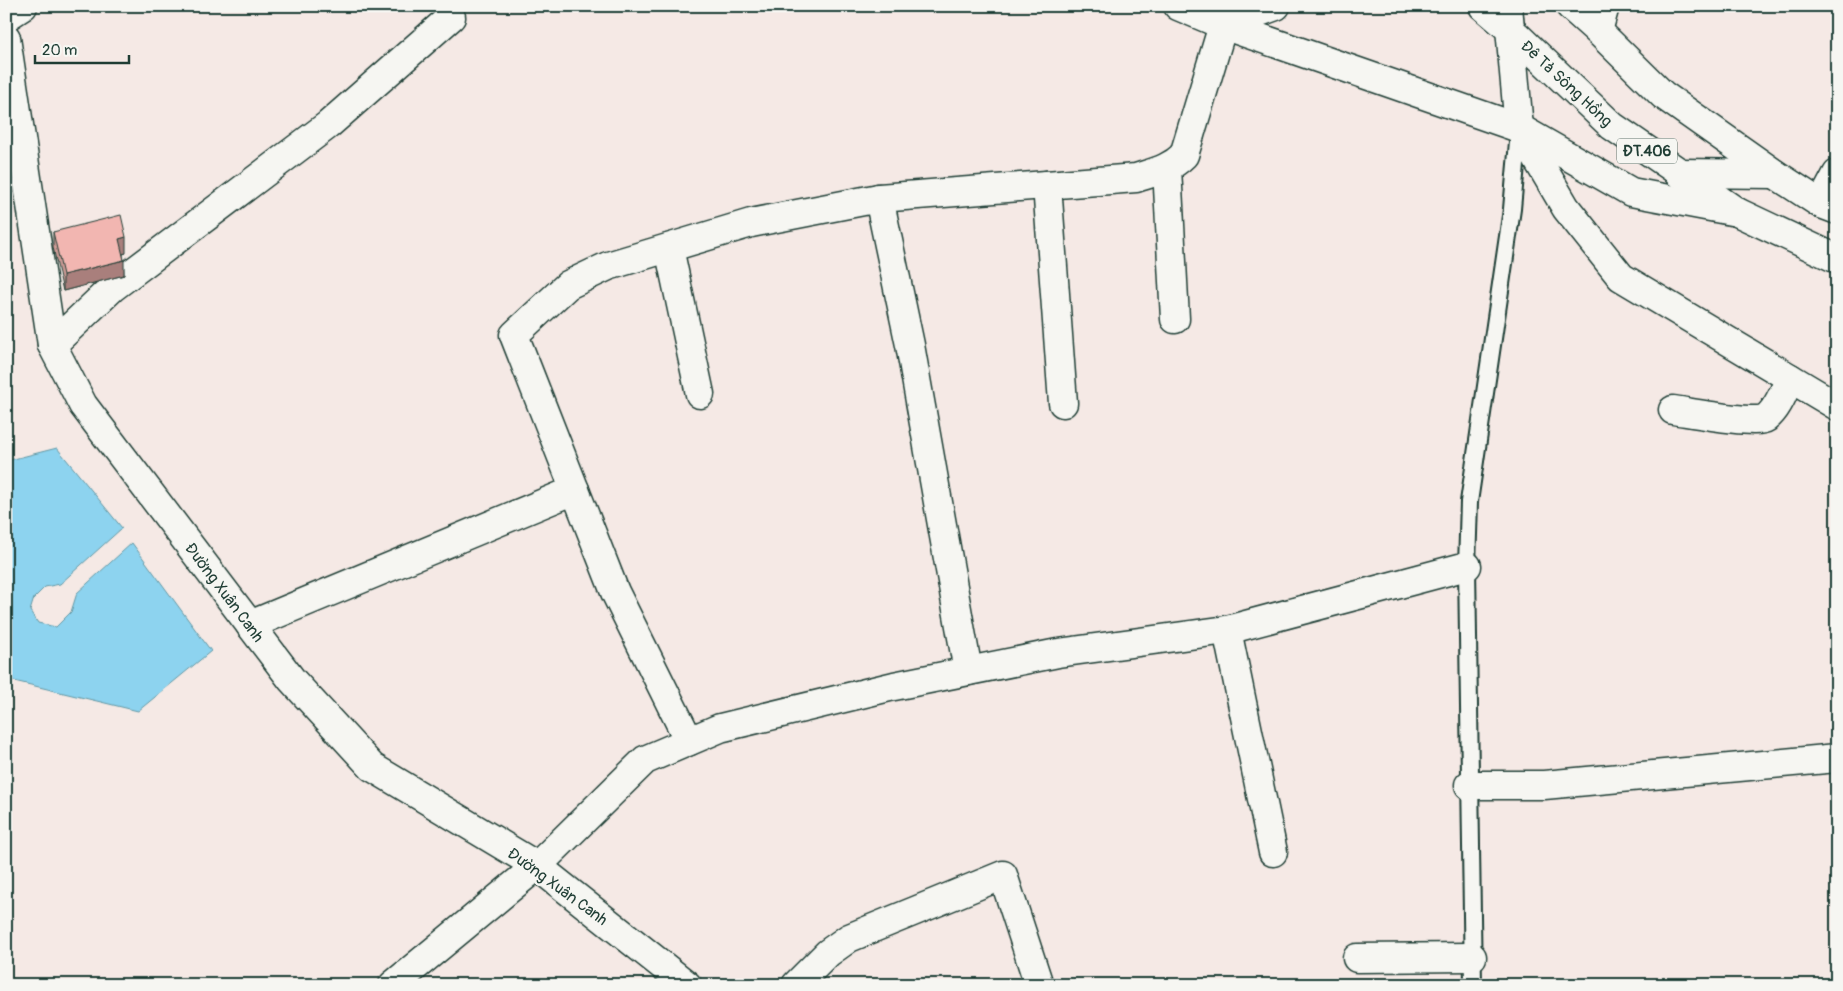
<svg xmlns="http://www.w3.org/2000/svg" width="1843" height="991" viewBox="0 0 1843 991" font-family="Pangolin,sans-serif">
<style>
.water{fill:#8dd3ef;stroke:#6197a4}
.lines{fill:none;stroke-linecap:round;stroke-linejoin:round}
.service-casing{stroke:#1f3d34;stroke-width:20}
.minor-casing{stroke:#1f3d34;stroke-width:31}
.primary-casing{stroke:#1f3d34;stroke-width:31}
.service{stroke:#f6f6f2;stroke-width:16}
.minor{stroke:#f6f6f2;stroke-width:28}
.primary{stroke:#f6f6f2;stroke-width:28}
.wall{fill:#d09d98;stroke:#1f3d34}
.shaded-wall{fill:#a97f7c;stroke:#1f3d34}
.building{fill:#f2b6b1;stroke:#1f3d34}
.labels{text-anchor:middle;stroke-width:4.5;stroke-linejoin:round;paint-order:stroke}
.shield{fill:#f6f6f2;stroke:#60746d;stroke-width:1}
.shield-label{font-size:15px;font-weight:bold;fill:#1f3d34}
.street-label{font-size:16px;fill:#1f3d34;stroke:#f6f6f2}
</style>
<rect width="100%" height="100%" fill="#f5e9e5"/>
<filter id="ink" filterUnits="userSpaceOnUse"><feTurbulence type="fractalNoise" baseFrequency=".02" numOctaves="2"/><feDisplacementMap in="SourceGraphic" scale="10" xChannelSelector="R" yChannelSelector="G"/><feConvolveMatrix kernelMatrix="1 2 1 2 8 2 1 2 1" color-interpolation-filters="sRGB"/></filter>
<g filter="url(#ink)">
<path class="water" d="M 57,448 L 122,528 L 60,584 L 45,587 L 34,598 L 30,611 L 38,623 L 56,627 L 71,612 L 77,593 L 132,543 L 211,651 L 138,711 L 6,679 L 6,461 Z"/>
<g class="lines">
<defs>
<path id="service" d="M 1473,985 L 1467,566 L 1469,502 L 1512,209 L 1519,131"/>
<g id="minor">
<path d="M 1178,6 L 1223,25 L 1519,128 L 1631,192 L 1737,212"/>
<path d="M 1508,6 L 1519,128 L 1566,208 L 1621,277 L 1837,406"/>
<path d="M 1570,6 L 1598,31 L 1663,95 L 1775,174 L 1821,204 L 1837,210"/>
<path d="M 6,17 L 23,6"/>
<path d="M 1598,31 L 1605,6"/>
<path d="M 6,38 L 52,345 L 83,405 L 292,680 L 372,767 L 537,866 L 687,985"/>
<path d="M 1167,168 L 1175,319"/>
<path d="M 1678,173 L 1775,174"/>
<path d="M 1047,185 L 1063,403"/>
<path d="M 879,198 L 910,345 L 968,671"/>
<path d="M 1821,204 L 1837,174"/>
<path d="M 669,248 L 700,394"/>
<path d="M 52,345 L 112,288 L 328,125 L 451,17"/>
<path d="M 1673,410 C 1688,412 1756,425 1766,418 C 1778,409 1784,391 1790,378"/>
<path d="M 250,625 L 575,490"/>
<path d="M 1227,630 L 1273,852"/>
<path d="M 689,741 L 615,592 L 514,335 L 568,285 L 608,266 L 751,223 L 879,198 L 1136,178 C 1154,172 1170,169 1184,155 L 1223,25 L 1276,6"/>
<path d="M 1469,785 L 1544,785 L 1837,758"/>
<path d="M 1357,958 L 1472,957"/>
<path d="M 393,985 L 537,866 L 645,760 L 720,728 L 894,686 L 1058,653 L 1227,630 L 1467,566"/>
<path d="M 796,985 L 828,953 L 849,938 L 1003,875 L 1039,985"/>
</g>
<path id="primary" d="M 1483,6 L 1511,30 L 1612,126 L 1737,212 L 1837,259"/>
</defs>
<use href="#service" class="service-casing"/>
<use href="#minor" class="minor-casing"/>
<use href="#primary" class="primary-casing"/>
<use href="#service" class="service"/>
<use href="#minor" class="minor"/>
<use href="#primary" class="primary"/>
</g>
<path class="wall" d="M 53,232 L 126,253 L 123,254 L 124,275 L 63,291 L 53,247 Z"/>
<g class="shaded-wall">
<path d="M 126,237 L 126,253 L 119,255 L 119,239 Z"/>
<path d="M 124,260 L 124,275 L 63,291 L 63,275 Z"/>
</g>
<path class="building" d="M 121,215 L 126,237 L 119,239 L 124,260 L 63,275 L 53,232 Z"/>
</g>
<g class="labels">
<rect class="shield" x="1617" y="138.5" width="60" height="25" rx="4"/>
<g class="shield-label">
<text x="1647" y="156">ĐT.406</text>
</g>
<g class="street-label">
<text transform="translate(1567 83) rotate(43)" y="6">Đê Tả Sông Hồng</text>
<text transform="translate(225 592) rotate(53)" y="6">Đường Xuân Canh</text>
<text transform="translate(558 886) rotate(36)" y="6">Đường Xuân Canh</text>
</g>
</g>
<rect width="1843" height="991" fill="none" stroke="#f6f6f2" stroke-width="25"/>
<rect x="12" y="12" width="1818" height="966" fill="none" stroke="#1f3d34" stroke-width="2" filter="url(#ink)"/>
<path d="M35 55v8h94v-8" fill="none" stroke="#1f3d34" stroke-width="2.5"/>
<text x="42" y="55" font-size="15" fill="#1f3d34" stroke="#f6f6f2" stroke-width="4" paint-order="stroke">20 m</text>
</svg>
